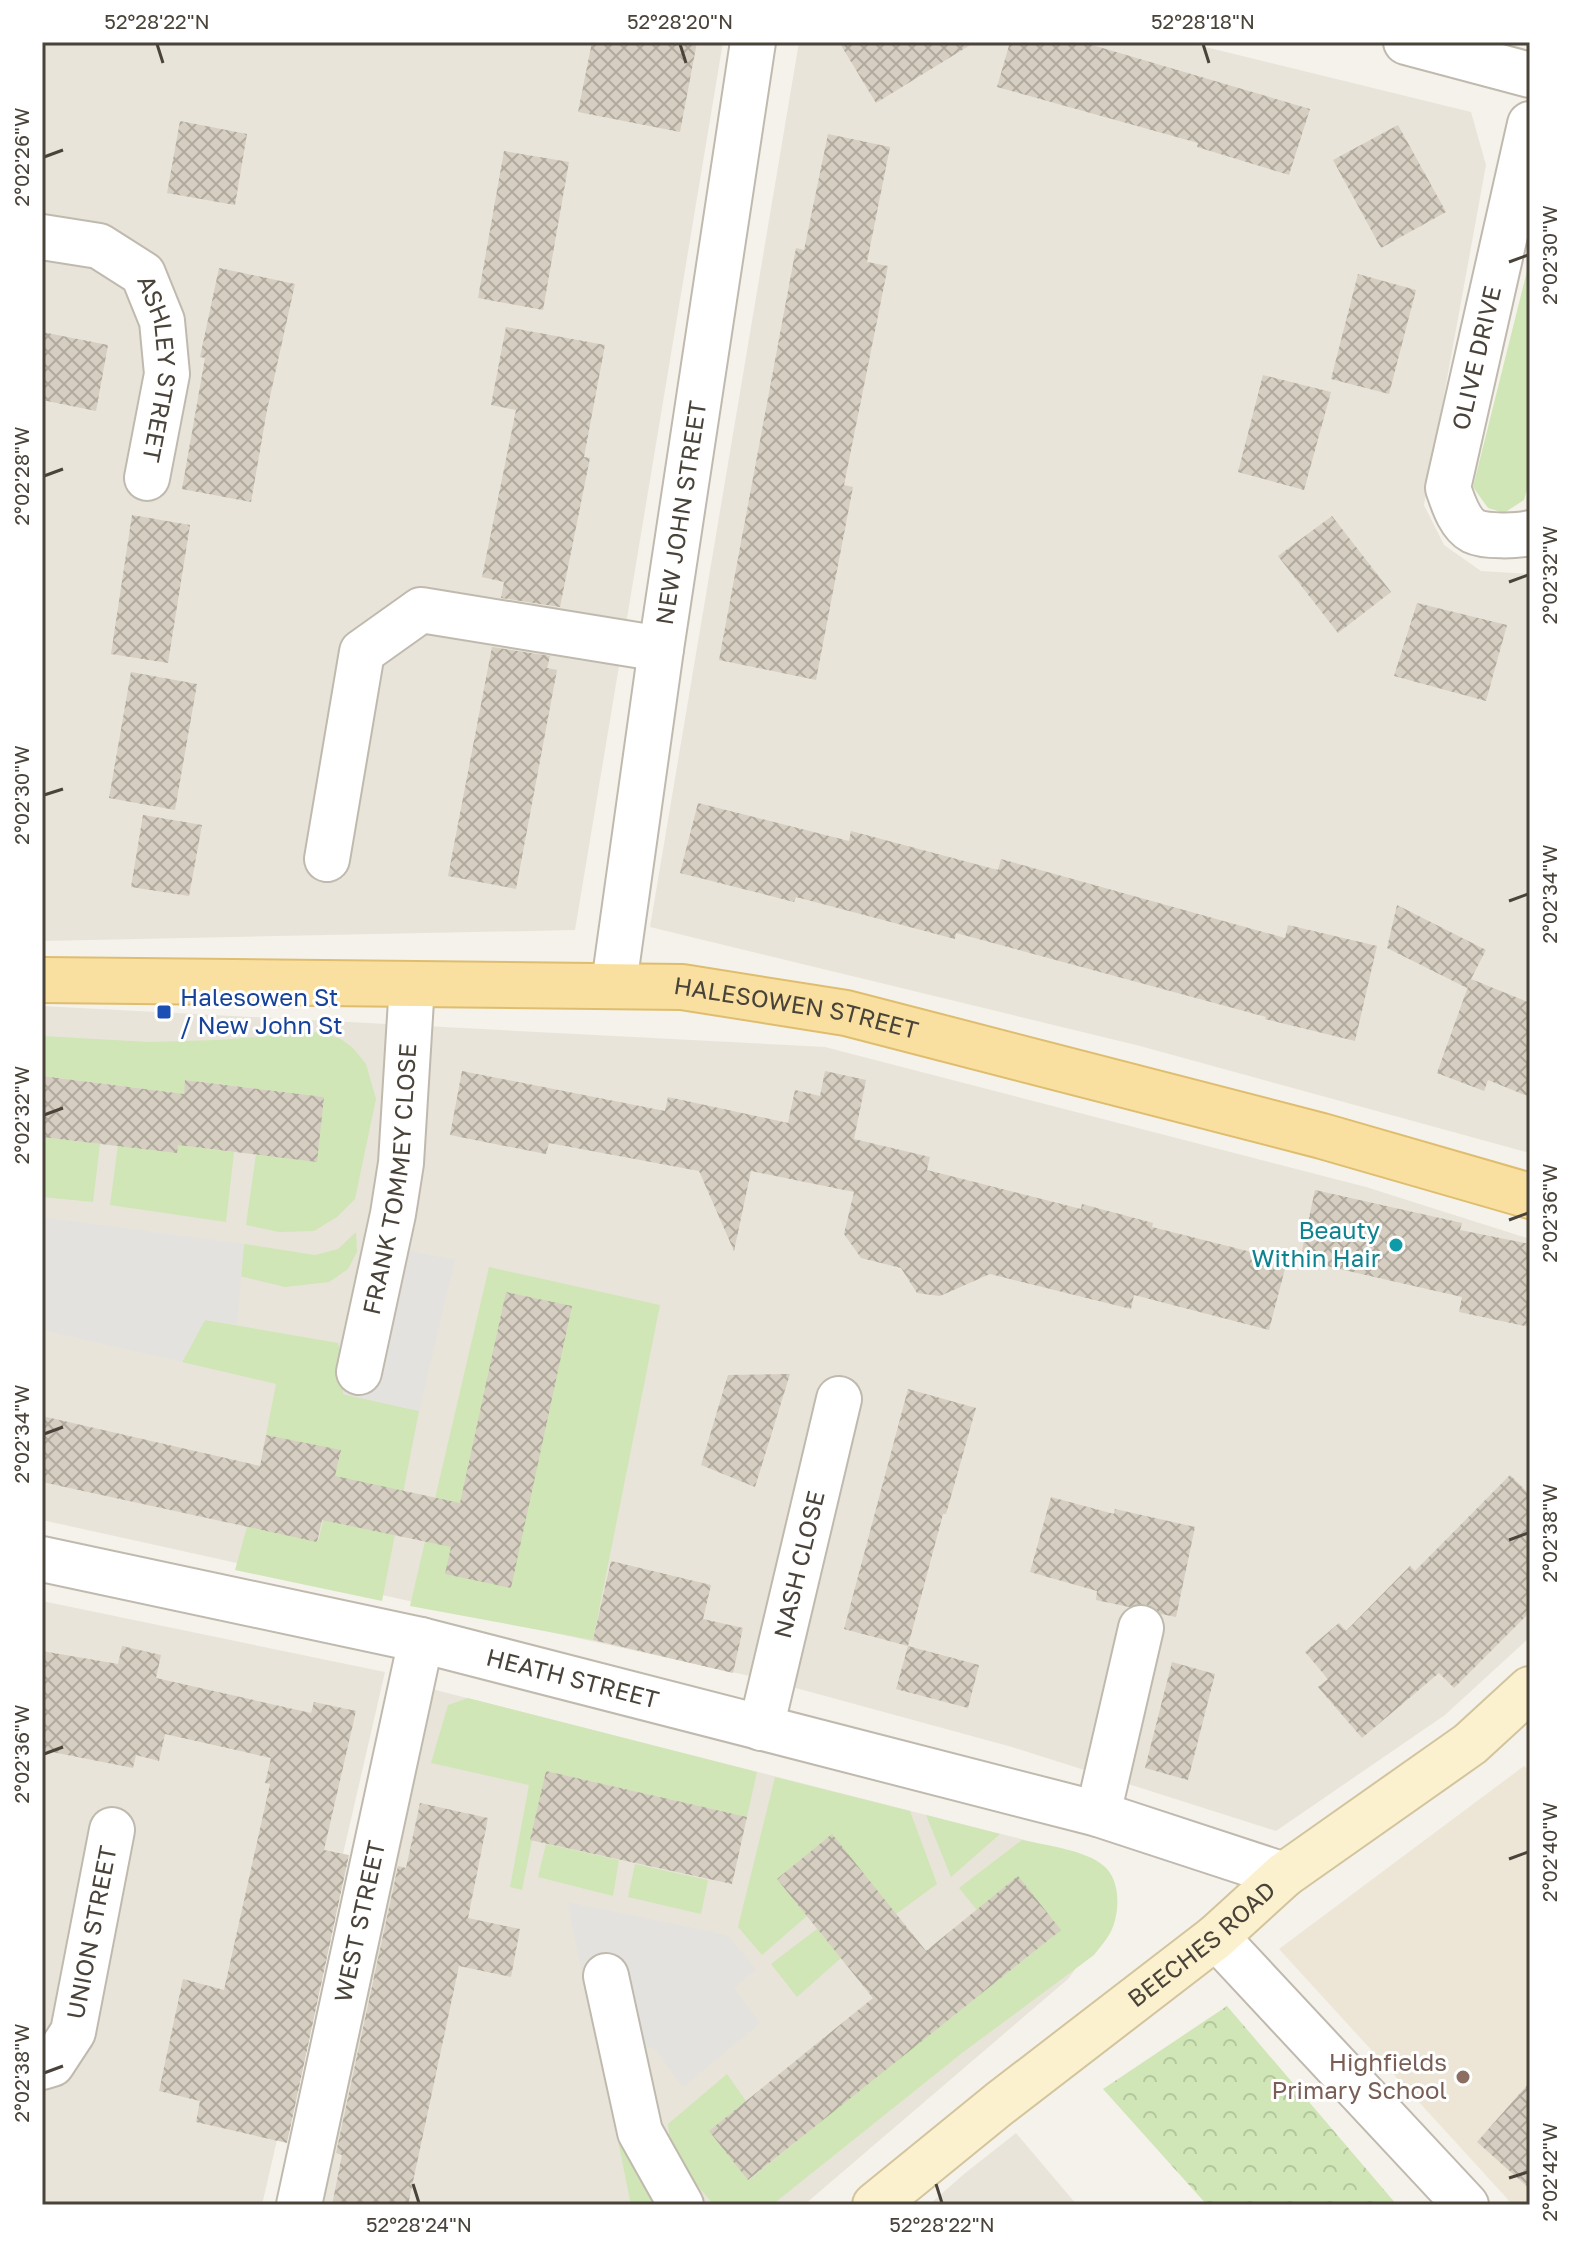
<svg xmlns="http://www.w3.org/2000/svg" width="1572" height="2247" viewBox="0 0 1572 2247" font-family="'Golos Text',sans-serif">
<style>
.residential{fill:#e8e4d9}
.education{fill:#ede6d6}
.grass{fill:#d0e6b6}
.forest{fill:url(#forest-crowns)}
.parking{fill:#e4e2df}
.building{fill:url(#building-cross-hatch)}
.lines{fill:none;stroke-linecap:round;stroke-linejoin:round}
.street-casing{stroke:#c0b9ae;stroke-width:48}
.secondary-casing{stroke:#d2c49d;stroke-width:48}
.primary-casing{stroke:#debd6f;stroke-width:48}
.street{stroke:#fff;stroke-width:44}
.secondary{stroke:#fcf1ce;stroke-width:44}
.primary{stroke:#f9e0a0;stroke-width:44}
.ticks{fill:none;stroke:#494339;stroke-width:3}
.transit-dot{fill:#1a4fb4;stroke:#fff;stroke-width:3}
.culture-dot{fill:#0f9aa8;stroke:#fff;stroke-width:3}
.education-dot{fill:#8d6e63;stroke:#fff;stroke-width:3}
.labels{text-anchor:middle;stroke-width:6;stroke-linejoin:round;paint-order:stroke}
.street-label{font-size:24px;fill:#494339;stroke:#fff}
.transit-label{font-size:24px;fill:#164399;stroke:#fff;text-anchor:start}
.culture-label{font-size:24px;fill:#0d838f;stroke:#fff;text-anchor:end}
.education-label{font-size:24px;fill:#785e54;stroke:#fff;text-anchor:end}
.neatline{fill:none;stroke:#494339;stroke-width:3}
.ticks-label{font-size:20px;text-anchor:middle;fill:#494339}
</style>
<defs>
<pattern id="forest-crowns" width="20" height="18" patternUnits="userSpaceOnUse" patternTransform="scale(2)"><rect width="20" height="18" fill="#d0e6b6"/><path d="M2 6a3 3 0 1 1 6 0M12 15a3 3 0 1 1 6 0" fill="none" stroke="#b4c69d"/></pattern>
<pattern id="building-cross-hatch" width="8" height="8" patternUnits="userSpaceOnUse" patternTransform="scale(2)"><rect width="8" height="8" fill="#d6cec1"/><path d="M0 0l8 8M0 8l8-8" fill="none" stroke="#b0a99e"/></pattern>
</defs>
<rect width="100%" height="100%" fill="#f5f2eb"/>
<g class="residential">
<path d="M 42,42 L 723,42 L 575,930 L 42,941 Z"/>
<path d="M 799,42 L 1185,42 L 1471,112 L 1486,165 L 1424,505 L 1444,545 L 1481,571 L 1530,574 L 1530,1153 L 1140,1046 L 650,927 Z"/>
<path d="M 42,1006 L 825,1047 L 1366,1187 L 1530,1239 L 1530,1637 L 1445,1715 L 1276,1831 L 1012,1747 L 759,1678 L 42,1520 Z"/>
<path d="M 42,1601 L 385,1672 L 262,2205 L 42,2205 Z"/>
<path d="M 428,1688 L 1080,1854 L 1102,1871 L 1112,1921 L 1068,1979 L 804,2205 L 309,2205 Z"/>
<path d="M 1016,2133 L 1077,2205 L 929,2205 L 964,2174 Z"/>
</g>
<path class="education" d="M 1524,1766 L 1530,1771 L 1530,2205 L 1513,2205 L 1279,1949 Z"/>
<g class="grass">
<path d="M 1530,259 L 1530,479 L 1524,500 L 1504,513 L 1488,508 L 1473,487 Z"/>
<path d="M 318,1032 L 341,1039 L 353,1048 L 366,1064 L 376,1099 L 355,1199 L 337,1217 L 314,1231 L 279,1232 L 246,1225 L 256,1154 L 324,1097 L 186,1080 L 184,1094 L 44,1076 L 42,1085 L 42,1036 L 149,1042 L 217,1040 Z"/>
<path d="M 42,1137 L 100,1144 L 93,1202 L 42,1197 Z"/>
<path d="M 118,1145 L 178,1145 L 234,1152 L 226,1222 L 110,1205 Z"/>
<path d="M 356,1232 L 357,1252 L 348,1269 L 329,1282 L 285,1287 L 239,1276 L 244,1244 L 315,1255 L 338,1249 Z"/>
<path d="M 489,1267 L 660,1305 L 593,1640 L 410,1606 Z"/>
<path d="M 205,1320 L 338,1343 L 344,1364 L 343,1394 L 419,1411 L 382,1601 L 235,1570 L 247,1527 L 318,1541 L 341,1451 L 266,1435 L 276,1384 L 182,1362 Z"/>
<path d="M 468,1698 L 757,1772 L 747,1817 L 546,1771 L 522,1890 L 510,1887 L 529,1785 L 431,1763 L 448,1705 Z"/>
<path d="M 775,1777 L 910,1811 L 937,1884 L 896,1914 L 832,1835 L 777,1879 L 807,1916 L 762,1955 L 738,1927 Z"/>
<path d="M 926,1815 L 1000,1834 L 951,1877 Z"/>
<path d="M 1022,1840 C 1045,1845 1086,1850 1104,1866 C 1122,1881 1120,1917 1109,1935 C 1105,1942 1099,1948 1094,1955 L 962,2053 L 772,2205 L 714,2205 L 671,2155 L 668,2124 L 727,2074 L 746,2101 L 709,2131 L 749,2180 L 913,2046 L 890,1942 L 952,2017 L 1061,1930 L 1018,1877 L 977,1910 L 959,1888 Z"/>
<path d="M 546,1844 L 619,1860 L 613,1896 L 538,1877 Z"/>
<path d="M 635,1864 L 708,1880 L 701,1914 L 628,1897 Z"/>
<path d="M 817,1929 L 841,1958 L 797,1997 L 771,1964 Z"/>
<path d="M 616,2131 L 643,2182 L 659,2205 L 631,2205 Z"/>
</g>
<path class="forest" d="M 1227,2006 L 1397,2205 L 1207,2205 L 1103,2089 Z"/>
<g class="parking">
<path d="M 42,1217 L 244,1244 L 237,1325 L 205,1320 L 182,1362 L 42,1330 Z"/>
<path d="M 387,1246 L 455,1260 L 419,1411 L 343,1394 L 344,1364 L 338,1343 L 370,1323 Z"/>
<path d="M 567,1902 L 727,1935 L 756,1969 L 734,1988 L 760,2023 L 683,2087 L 655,2049 L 596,2038 Z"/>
</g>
<g class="building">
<path d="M 592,42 L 697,42 L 680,132 L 578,112 Z"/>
<path d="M 839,42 L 975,42 L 876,103 Z"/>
<path d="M 1010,42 L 1082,42 L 1310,109 L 1289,175 L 1197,147 L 1198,143 L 997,87 Z"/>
<path d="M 180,121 L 247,134 L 235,205 L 167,193 Z"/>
<path d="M 1398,125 L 1446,212 L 1381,248 L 1333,160 Z"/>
<path d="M 828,134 L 890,147 L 867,262 L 888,266 L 844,485 L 853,487 L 816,680 L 719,660 L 796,248 L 804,250 Z"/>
<path d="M 504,151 L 569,162 L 543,310 L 478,298 Z"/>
<path d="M 219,268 L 295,284 L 267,410 L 251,502 L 182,489 L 205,358 L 200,357 Z"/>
<path d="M 1358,274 L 1416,290 L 1389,394 L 1331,379 Z"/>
<path d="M 506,327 L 605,345 L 584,457 L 590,458 L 560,607 L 501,598 L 504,582 L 482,577 L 516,410 L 491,405 Z"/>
<path d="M 42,332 L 108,345 L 96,411 L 42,400 Z"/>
<path d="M 1263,375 L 1331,392 L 1304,490 L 1238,472 Z"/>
<path d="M 132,515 L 190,525 L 168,663 L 111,654 Z"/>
<path d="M 1332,516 L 1391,592 L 1338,633 L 1278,556 Z"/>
<path d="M 1417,603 L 1507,625 L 1486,701 L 1394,676 Z"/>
<path d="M 492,647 L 550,656 L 547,668 L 557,670 L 516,889 L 448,876 Z"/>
<path d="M 131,672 L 197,684 L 175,810 L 109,798 Z"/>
<path d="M 698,803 L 849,841 L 851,831 L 998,870 L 1001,859 L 1285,938 L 1288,925 L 1377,946 L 1355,1041 L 1265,1019 L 1266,1017 L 956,933 L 955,939 L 796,897 L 794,902 L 680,873 Z"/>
<path d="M 143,815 L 202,825 L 189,896 L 131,887 Z"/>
<path d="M 1397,905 L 1486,950 L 1471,979 L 1530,1003 L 1530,1097 L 1488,1080 L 1484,1091 L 1437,1073 L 1470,981 L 1467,988 L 1387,948 Z"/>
<path d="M 462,1071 L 665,1111 L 668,1097 L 788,1123 L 795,1090 L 820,1096 L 825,1071 L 866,1080 L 854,1139 L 930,1157 L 927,1170 L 1081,1209 L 1082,1204 L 1153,1223 L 1152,1227 L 1287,1261 L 1269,1330 L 1134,1295 L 1131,1309 L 990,1274 L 940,1296 L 917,1293 L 901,1268 L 861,1258 L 844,1234 L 854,1192 L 751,1171 L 734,1251 L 699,1171 L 549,1143 L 546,1154 L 450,1135 Z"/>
<path d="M 42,1076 L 184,1094 L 185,1080 L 324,1097 L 317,1162 L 178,1145 L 177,1153 L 42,1137 Z"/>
<path d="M 1315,1190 L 1462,1223 L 1460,1230 L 1530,1244 L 1530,1327 L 1459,1312 L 1462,1297 L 1300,1260 Z"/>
<path d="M 506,1292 L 572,1306 L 511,1588 L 445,1574 L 451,1547 L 322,1520 L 317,1542 L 42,1482 L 42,1416 L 260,1466 L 266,1435 L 341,1450 L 335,1476 L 460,1503 Z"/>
<path d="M 790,1374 L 755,1487 L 701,1465 L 728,1375 Z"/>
<path d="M 908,1389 L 976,1408 L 946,1514 L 943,1514 L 908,1646 L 844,1629 Z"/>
<path d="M 1510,1475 L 1530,1495 L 1530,1612 L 1454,1688 L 1439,1673 L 1362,1738 L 1318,1687 L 1328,1679 L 1305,1652 L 1339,1623 L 1346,1631 L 1410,1566 L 1415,1571 Z"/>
<path d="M 1051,1497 L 1114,1514 L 1115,1509 L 1195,1527 L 1176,1617 L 1161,1614 L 1146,1604 L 1129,1607 L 1096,1600 L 1097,1591 L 1030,1572 Z"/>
<path d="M 611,1561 L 711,1585 L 703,1619 L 743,1628 L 733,1673 L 593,1640 Z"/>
<path d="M 122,1646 L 161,1655 L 156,1678 L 311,1713 L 314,1702 L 356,1711 L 324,1850 L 349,1855 L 287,2143 L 196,2122 L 200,2101 L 159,2091 L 183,1979 L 224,1990 L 270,1784 L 265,1783 L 271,1758 L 165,1734 L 159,1761 L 136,1755 L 133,1768 L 42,1750 L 42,1651 L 118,1664 Z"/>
<path d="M 908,1646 L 979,1665 L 968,1708 L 896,1689 Z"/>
<path d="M 1172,1662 L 1215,1674 L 1188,1780 L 1145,1768 Z"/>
<path d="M 546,1771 L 747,1817 L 732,1884 L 530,1840 Z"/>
<path d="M 420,1803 L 488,1818 L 468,1918 L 520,1929 L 511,1977 L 459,1966 L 408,2205 L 332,2205 L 342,2155 L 336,2153 L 398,1866 L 406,1868 Z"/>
<path d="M 832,1834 L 926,1951 L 1018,1876 L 1061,1930 L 748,2180 L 709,2131 L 873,1998 L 777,1879 Z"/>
<path d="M 1530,2082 L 1530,2189 L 1477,2142 Z"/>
</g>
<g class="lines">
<defs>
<g id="street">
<path d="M 1406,42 L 1530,75"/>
<path d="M 1530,124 L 1448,488 C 1453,502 1459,523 1473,531 C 1485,537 1518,536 1530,533"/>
<path id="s1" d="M 42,237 L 99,246 L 143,274 L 162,321 L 167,374 L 147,478"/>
<path d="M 327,859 L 362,652 L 421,610 L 661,649"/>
<path id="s2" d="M 614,984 L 661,649 L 753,42"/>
<path id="s3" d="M 359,1372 L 393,1214 L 401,1163 L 412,984"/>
<path id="s4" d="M 42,1559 L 421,1640 L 1098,1814 L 1284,1875"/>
<path id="s5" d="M 761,1728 L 839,1399"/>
<path d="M 1098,1814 L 1141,1628"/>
<path d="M 1216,1937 L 1466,2205"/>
<path d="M 606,1976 L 640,2132 L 681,2205"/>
<path id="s6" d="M 42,2067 L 52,2064 L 73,2032 L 112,1830"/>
<path id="s7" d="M 299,2205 L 421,1640"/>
</g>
<g id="secondary">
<path id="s8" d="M 875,2205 L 999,2104 L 1216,1937 L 1284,1875 L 1470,1744 L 1530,1689"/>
</g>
<g id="primary">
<path id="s9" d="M 42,980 L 682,987 L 846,1013 L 1322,1136 L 1530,1196"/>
</g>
</defs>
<use href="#street" class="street-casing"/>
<use href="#secondary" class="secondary-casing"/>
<use href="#primary" class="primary-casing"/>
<use href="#street" class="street"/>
<use href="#secondary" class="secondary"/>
<use href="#primary" class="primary"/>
</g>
<path class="ticks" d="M 157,44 L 163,63M 680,44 L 686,63M 1203,44 L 1209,63M 44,157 L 63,150M 1509,262 L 1528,255M 44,476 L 63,469M 1509,582 L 1528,575M 44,795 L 63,789M 1509,901 L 1528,894M 44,1115 L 63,1108M 1509,1220 L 1528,1213M 44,1434 L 63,1427M 1509,1540 L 1528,1533M 44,1754 L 63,1747M 1509,1859 L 1528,1852M 44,2073 L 63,2066M 1509,2178 L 1528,2172M 413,2184 L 419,2203M 936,2184 L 942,2203"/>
<rect class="transit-dot" x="156" y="1004" width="16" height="16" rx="4"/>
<circle class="culture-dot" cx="1396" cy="1245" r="8"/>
<circle class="education-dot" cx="1463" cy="2077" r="8"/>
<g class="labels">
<g class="street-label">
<text transform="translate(1477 358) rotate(-77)" y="8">OLIVE DRIVE</text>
<text dy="8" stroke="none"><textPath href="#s1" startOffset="208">ASHLEY STREET</textPath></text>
<text dy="8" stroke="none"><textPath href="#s2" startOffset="476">NEW JOHN STREET</textPath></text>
<text dy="8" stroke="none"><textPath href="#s9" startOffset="756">HALESOWEN STREET</textPath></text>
<text dy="8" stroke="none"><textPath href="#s3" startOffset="196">FRANK TOMMEY CLOSE</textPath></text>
<text dy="8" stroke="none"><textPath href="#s5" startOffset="168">NASH CLOSE</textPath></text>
<text dy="8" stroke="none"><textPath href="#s4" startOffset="544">HEATH STREET</textPath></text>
<text dy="8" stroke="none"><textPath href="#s7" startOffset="290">WEST STREET</textPath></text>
<text dy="8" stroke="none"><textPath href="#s6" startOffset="150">UNION STREET</textPath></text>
<text dy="8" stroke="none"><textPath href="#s8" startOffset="418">BEECHES ROAD</textPath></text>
</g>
<g class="transit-label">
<text x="180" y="1006">Halesowen St<tspan x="180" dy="28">/ New John St</tspan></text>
</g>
<g class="culture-label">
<text x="1380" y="1239">Beauty<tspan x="1380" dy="28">Within Hair</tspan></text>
</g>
<g class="education-label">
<text x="1447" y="2071">Highfields<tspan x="1447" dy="28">Primary School</tspan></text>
</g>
</g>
<rect width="1572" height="2247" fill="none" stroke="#ffffff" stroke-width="88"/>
<rect x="44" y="44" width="1484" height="2159" class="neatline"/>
<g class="ticks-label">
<text x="157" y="29">52°28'22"N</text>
<text x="680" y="29">52°28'20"N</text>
<text x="1203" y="29">52°28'18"N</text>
<text transform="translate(22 157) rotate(-90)" y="7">2°02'26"W</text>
<text transform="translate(1550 255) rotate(-90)" y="7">2°02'30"W</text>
<text transform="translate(22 476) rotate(-90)" y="7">2°02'28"W</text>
<text transform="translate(1550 575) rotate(-90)" y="7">2°02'32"W</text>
<text transform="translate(22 795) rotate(-90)" y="7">2°02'30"W</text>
<text transform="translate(1550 894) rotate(-90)" y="7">2°02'34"W</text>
<text transform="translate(22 1115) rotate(-90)" y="7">2°02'32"W</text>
<text transform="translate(1550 1213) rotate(-90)" y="7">2°02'36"W</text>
<text transform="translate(22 1434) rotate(-90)" y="7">2°02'34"W</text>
<text transform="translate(1550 1533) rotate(-90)" y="7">2°02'38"W</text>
<text transform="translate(22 1754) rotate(-90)" y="7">2°02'36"W</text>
<text transform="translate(1550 1852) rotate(-90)" y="7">2°02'40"W</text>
<text transform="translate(22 2073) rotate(-90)" y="7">2°02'38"W</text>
<text transform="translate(1550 2172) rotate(-90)" y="7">2°02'42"W</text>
<text x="419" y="2232">52°28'24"N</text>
<text x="942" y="2232">52°28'22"N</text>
</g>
</svg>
